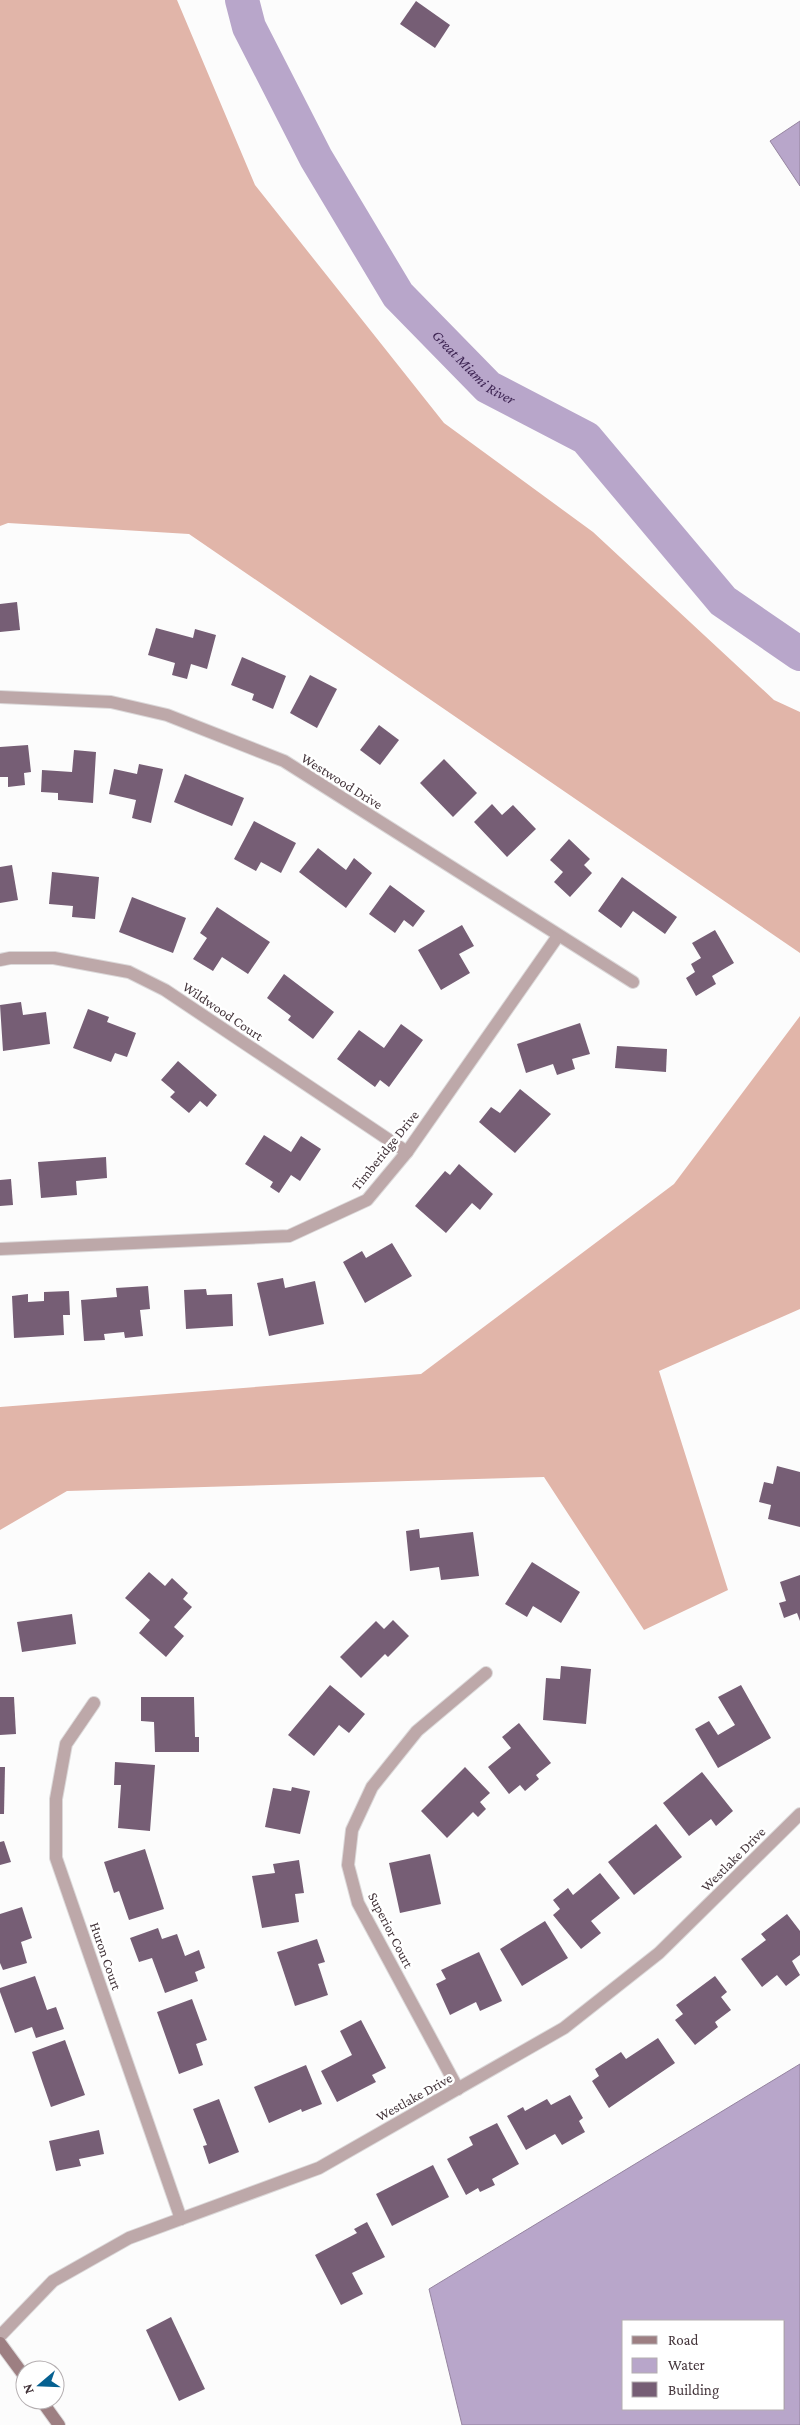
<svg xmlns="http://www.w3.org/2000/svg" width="800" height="2425" viewBox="0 0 800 2425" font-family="'Crimson Pro',serif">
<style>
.forest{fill:#e1b5a9}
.water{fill:#b8a6ca;stroke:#95849f;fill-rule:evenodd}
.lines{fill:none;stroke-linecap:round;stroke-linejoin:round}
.river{stroke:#b8a6ca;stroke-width:34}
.building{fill:#765e75}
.street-casing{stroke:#dbd8d9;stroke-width:14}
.secondary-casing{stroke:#dbd8d9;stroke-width:14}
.street{stroke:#bda8a9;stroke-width:12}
.secondary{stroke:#9d7f82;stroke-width:12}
.labels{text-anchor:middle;stroke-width:5;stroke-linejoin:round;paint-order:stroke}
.street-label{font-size:14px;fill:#43343a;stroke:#fff}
.water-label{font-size:15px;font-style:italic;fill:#3e2553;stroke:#fff}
</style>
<rect width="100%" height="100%" fill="#fcfcfc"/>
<g class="forest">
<path d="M 0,0 L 177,0 L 255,185 L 444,423 L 593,532 L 774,700 L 800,712 L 800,953 L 189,534 L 8,523 L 0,526 Z"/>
<path d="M 800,1016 L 800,1309 L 659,1371 L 728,1590 L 644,1630 L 544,1477 L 67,1491 L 0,1530 L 0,1407 L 421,1374 L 674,1184 Z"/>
</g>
<g class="water">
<path d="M 800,121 L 800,186 L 770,141 Z"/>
<path d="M 800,2064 L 800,2425 L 462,2425 L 429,2289 ZM 624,2321 L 784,2321 L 784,2409 L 624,2409 Z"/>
</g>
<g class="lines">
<path class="river" id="s1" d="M 242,0 L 249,27 L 316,158 L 398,295 L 488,387 L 586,438 L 723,601 L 800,654"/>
</g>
<g class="building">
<path d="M 416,1 L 450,25 L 435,48 L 400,24 Z"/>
<path d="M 17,602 L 20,630 L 0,632 L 0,604 Z"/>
<path d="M 156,628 L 193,638 L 195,629 L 216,635 L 207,669 L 191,664 L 187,679 L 172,675 L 175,663 L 148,655 Z"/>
<path d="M 242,657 L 286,676 L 273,709 L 252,700 L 254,694 L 231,685 Z"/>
<path d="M 310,675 L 337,689 L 317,728 L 290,713 Z"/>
<path d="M 379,725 L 399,740 L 380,765 L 360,750 Z"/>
<path d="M 28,745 L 31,772 L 24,773 L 25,785 L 8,787 L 8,777 L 0,777 L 0,747 Z"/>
<path d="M 74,750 L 96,752 L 93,803 L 58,800 L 58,793 L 41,792 L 42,770 L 72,772 Z"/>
<path d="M 444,759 L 477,793 L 453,817 L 420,783 Z"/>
<path d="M 139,764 L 163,769 L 151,823 L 132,818 L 136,800 L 109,794 L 114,769 L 137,774 Z"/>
<path d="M 185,774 L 244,798 L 232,826 L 174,802 Z"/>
<path d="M 492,804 L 502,815 L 513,805 L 536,829 L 507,857 L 474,822 Z"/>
<path d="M 254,821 L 296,843 L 281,873 L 261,862 L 256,871 L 234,859 Z"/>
<path d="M 569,839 L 590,859 L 584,865 L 592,873 L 570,897 L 554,882 L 563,872 L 550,860 Z"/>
<path d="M 318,848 L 346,870 L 354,858 L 372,873 L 346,908 L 299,872 Z"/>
<path d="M 12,865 L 18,900 L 0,903 L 0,867 Z"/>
<path d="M 52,872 L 99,877 L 95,919 L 72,917 L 73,906 L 49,904 Z"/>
<path d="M 622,877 L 677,917 L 665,934 L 633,911 L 621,928 L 598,911 Z"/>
<path d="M 390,885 L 425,911 L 413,927 L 404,920 L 395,933 L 369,914 Z"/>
<path d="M 132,897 L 186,918 L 173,953 L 119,932 Z"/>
<path d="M 217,907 L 270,942 L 248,974 L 222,957 L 213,971 L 193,959 L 207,938 L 200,933 Z"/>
<path d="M 462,925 L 474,946 L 459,954 L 470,973 L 441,990 L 418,950 Z"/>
<path d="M 715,930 L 734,963 L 712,976 L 716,984 L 696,996 L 686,978 L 695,972 L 691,964 L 701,958 L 692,943 Z"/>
<path d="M 284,974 L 334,1012 L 313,1039 L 288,1020 L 291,1016 L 267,998 Z"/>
<path d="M 21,1002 L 23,1015 L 46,1012 L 50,1044 L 3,1051 L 0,1005 Z"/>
<path d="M 88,1009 L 109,1017 L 107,1022 L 136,1033 L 127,1057 L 115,1053 L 111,1062 L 73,1048 Z"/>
<path d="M 580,1023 L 590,1054 L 572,1059 L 575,1069 L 557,1075 L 553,1064 L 526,1073 L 517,1044 Z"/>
<path d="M 401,1024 L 423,1040 L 389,1087 L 380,1080 L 375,1087 L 337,1059 L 359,1030 L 384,1048 Z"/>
<path d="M 617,1046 L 667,1049 L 666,1072 L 615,1068 Z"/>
<path d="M 178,1061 L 217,1095 L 207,1107 L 200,1101 L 189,1113 L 170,1097 L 175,1092 L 161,1080 Z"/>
<path d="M 520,1089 L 551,1114 L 515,1153 L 479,1122 L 491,1107 L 500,1113 Z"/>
<path d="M 264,1135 L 291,1152 L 301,1136 L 321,1149 L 300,1181 L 291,1175 L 279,1193 L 270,1187 L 273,1182 L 245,1164 Z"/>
<path d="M 106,1157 L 107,1178 L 76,1181 L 77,1195 L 41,1198 L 38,1162 Z"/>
<path d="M 459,1164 L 493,1194 L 480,1210 L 472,1203 L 446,1233 L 415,1206 L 445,1171 L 450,1175 Z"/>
<path d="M 11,1179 L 13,1205 L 0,1206 L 0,1180 Z"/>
<path d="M 392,1243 L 412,1276 L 365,1303 L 343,1262 L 362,1251 L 366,1258 Z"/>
<path d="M 283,1278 L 285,1288 L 315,1281 L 324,1324 L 269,1336 L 257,1283 Z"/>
<path d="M 148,1286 L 150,1309 L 140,1310 L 143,1336 L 125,1338 L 124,1332 L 104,1334 L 105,1340 L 84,1341 L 81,1300 L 117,1297 L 116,1288 Z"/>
<path d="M 206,1289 L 207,1295 L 232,1294 L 233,1326 L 186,1329 L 184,1290 Z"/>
<path d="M 69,1291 L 70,1315 L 63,1315 L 64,1335 L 14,1338 L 12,1296 L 28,1294 L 28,1302 L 44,1301 L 44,1292 Z"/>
<path d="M 777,1466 L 800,1472 L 800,1527 L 768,1519 L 771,1505 L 759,1502 L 764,1482 L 773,1484 Z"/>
<path d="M 419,1529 L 420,1538 L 473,1532 L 479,1576 L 441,1580 L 439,1567 L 410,1571 L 406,1531 Z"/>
<path d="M 532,1562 L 580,1592 L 561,1623 L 533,1606 L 527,1617 L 505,1604 Z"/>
<path d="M 149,1572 L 165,1586 L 172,1578 L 188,1593 L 183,1599 L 192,1607 L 174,1627 L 184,1636 L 166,1657 L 139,1633 L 150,1620 L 125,1598 Z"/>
<path d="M 800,1575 L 800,1621 L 797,1613 L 784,1618 L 779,1603 L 786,1601 L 780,1582 Z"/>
<path d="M 72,1614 L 76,1644 L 22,1652 L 17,1622 Z"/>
<path d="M 393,1620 L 409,1636 L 388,1657 L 385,1654 L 361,1678 L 340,1657 L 376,1621 L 384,1629 Z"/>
<path d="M 561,1666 L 591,1669 L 586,1724 L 543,1720 L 546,1678 L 560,1679 Z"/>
<path d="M 330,1685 L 365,1714 L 349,1733 L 339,1725 L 314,1756 L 288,1735 Z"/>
<path d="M 741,1685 L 771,1738 L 718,1768 L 695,1729 L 709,1721 L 718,1735 L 735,1725 L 718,1697 Z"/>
<path d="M 0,1697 L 14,1697 L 16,1734 L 0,1735 Z"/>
<path d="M 141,1697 L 194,1697 L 195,1737 L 199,1737 L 199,1752 L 155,1752 L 154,1722 L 141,1721 Z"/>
<path d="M 519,1723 L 551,1763 L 536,1775 L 539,1779 L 525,1791 L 520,1785 L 509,1794 L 488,1767 L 511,1748 L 502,1737 Z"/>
<path d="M 115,1762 L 155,1765 L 150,1831 L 118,1828 L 121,1785 L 114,1785 Z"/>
<path d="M 0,1767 L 5,1767 L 4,1814 L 0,1814 Z"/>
<path d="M 465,1767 L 490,1793 L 480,1802 L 486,1809 L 478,1817 L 473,1812 L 447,1838 L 421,1811 Z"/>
<path d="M 702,1772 L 733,1811 L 716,1826 L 711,1819 L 689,1836 L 663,1803 Z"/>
<path d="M 292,1787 L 310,1791 L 300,1834 L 265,1827 L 273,1788 L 291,1791 Z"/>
<path d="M 656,1824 L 682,1857 L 634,1895 L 608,1862 Z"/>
<path d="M 4,1841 L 11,1862 L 0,1865 L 0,1842 Z"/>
<path d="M 145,1849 L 164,1909 L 129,1920 L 119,1891 L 114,1893 L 104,1862 Z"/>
<path d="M 430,1854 L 441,1904 L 400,1913 L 389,1863 Z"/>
<path d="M 299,1860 L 304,1893 L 295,1894 L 299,1922 L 262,1928 L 252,1876 L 275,1873 L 273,1864 Z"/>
<path d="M 600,1873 L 620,1898 L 591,1921 L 601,1933 L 581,1949 L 553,1915 L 560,1909 L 553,1900 L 568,1888 L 573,1895 Z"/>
<path d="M 22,1907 L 32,1938 L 21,1942 L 27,1963 L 3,1970 L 0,1963 L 0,1914 Z"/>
<path d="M 787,1914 L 800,1931 L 800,1955 L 792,1961 L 800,1975 L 786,1986 L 777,1975 L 762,1987 L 741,1959 L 766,1940 L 761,1934 Z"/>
<path d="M 545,1921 L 568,1958 L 522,1986 L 500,1949 Z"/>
<path d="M 158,1928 L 162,1939 L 177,1934 L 185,1956 L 199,1950 L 205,1968 L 195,1972 L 198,1981 L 165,1993 L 152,1958 L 139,1962 L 130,1938 Z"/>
<path d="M 317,1939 L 325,1962 L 318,1964 L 328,1995 L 295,2006 L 277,1952 Z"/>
<path d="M 479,1952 L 502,2001 L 480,2011 L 476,2002 L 450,2015 L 436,1984 L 446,1979 L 441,1970 Z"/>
<path d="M 35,1976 L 47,2010 L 56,2007 L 64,2029 L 36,2038 L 32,2027 L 15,2033 L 0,1992 L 0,1988 Z"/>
<path d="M 715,1976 L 727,1992 L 721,1997 L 731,2010 L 715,2022 L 718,2027 L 695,2045 L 675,2020 L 683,2014 L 676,2005 Z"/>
<path d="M 192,1999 L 207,2040 L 196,2044 L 203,2065 L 179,2074 L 157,2012 Z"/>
<path d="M 361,2020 L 386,2068 L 372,2075 L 376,2082 L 337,2102 L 321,2071 L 352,2055 L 340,2031 Z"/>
<path d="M 658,2038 L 675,2063 L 609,2108 L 592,2081 L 599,2076 L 595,2069 L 621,2052 L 626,2059 Z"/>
<path d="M 65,2040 L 85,2095 L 51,2107 L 32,2052 Z"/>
<path d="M 306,2065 L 322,2104 L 302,2112 L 301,2109 L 269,2123 L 254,2087 Z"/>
<path d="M 570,2095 L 583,2118 L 579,2121 L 585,2132 L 562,2145 L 555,2134 L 526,2150 L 507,2116 L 523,2107 L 525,2111 L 547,2099 L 551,2105 Z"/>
<path d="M 219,2099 L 239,2152 L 209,2164 L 203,2146 L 207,2145 L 193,2109 Z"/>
<path d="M 497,2123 L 519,2164 L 492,2179 L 495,2185 L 480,2192 L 478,2188 L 466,2195 L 447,2159 L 473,2145 L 469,2137 Z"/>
<path d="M 99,2130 L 104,2154 L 79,2159 L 81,2166 L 56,2171 L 49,2141 Z"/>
<path d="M 433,2165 L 449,2197 L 392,2226 L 376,2194 Z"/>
<path d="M 367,2222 L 385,2257 L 352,2273 L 363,2294 L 341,2305 L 315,2255 L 357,2233 L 354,2229 Z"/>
<path d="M 171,2317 L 205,2389 L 179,2401 L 146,2330 Z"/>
</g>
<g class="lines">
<defs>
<g id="street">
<path d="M 0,697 L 111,702 L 167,715 L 284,761 L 633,982"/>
<path d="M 0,960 L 10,958 L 54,958 L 129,972 L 165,990 L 407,1152"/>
<path d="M 0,1249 L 289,1236 L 367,1200 L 407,1152 L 558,936"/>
<path d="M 94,1703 L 66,1744 L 56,1799 L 56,1858 L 181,2219"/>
<path d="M 458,2089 L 358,1903 L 348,1865 L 352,1830 L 372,1787 L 417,1731 L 486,1673"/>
<path d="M 0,2336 L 53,2281 L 129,2238 L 319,2168 L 564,2028 L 659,1953 L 800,1814"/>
</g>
<g id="secondary">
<path d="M 0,2343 L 25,2377"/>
<path d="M 41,2400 L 59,2425"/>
</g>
</defs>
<use href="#street" class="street-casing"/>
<use href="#secondary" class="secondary-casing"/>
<use href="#street" class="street"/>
<use href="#secondary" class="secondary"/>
</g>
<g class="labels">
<g class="street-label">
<text transform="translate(342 781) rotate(32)" y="5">Westwood Drive</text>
<text transform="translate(223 1011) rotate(34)" y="5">Wildwood Court</text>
<text transform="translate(385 1150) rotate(-51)" y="5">Timberidge Drive</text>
<text transform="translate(733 1859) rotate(-45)" y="5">Westlake Drive</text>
<text transform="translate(391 1930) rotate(63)" y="5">Superior Court</text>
<text transform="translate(106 1956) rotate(71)" y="5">Huron Court</text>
<text transform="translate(414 2097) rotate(-29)" y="5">Westlake Drive</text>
</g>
<g class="water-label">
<text dy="5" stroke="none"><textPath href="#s1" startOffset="440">Great Miami River</textPath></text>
</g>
</g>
<rect x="622" y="2320" width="162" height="90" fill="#ffffff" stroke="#b4aeb0"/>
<rect x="632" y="2336" width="25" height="8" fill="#9d7f82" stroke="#b4aeb0"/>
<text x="668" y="2345" font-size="15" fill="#43343a">Road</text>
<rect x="632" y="2358" width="25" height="15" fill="#b8a6ca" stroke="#b4aeb0"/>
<text x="668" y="2370" font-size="15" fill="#43343a">Water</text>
<rect x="632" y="2382" width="25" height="15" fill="#765e75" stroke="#b4aeb0"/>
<text x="668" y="2395" font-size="15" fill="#43343a">Building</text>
<g transform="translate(40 2385) rotate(251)"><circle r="24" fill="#ffffff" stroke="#b4aeb0"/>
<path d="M0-4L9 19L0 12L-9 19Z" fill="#066191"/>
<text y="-8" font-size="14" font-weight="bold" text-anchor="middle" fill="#43343a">N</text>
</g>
</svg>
